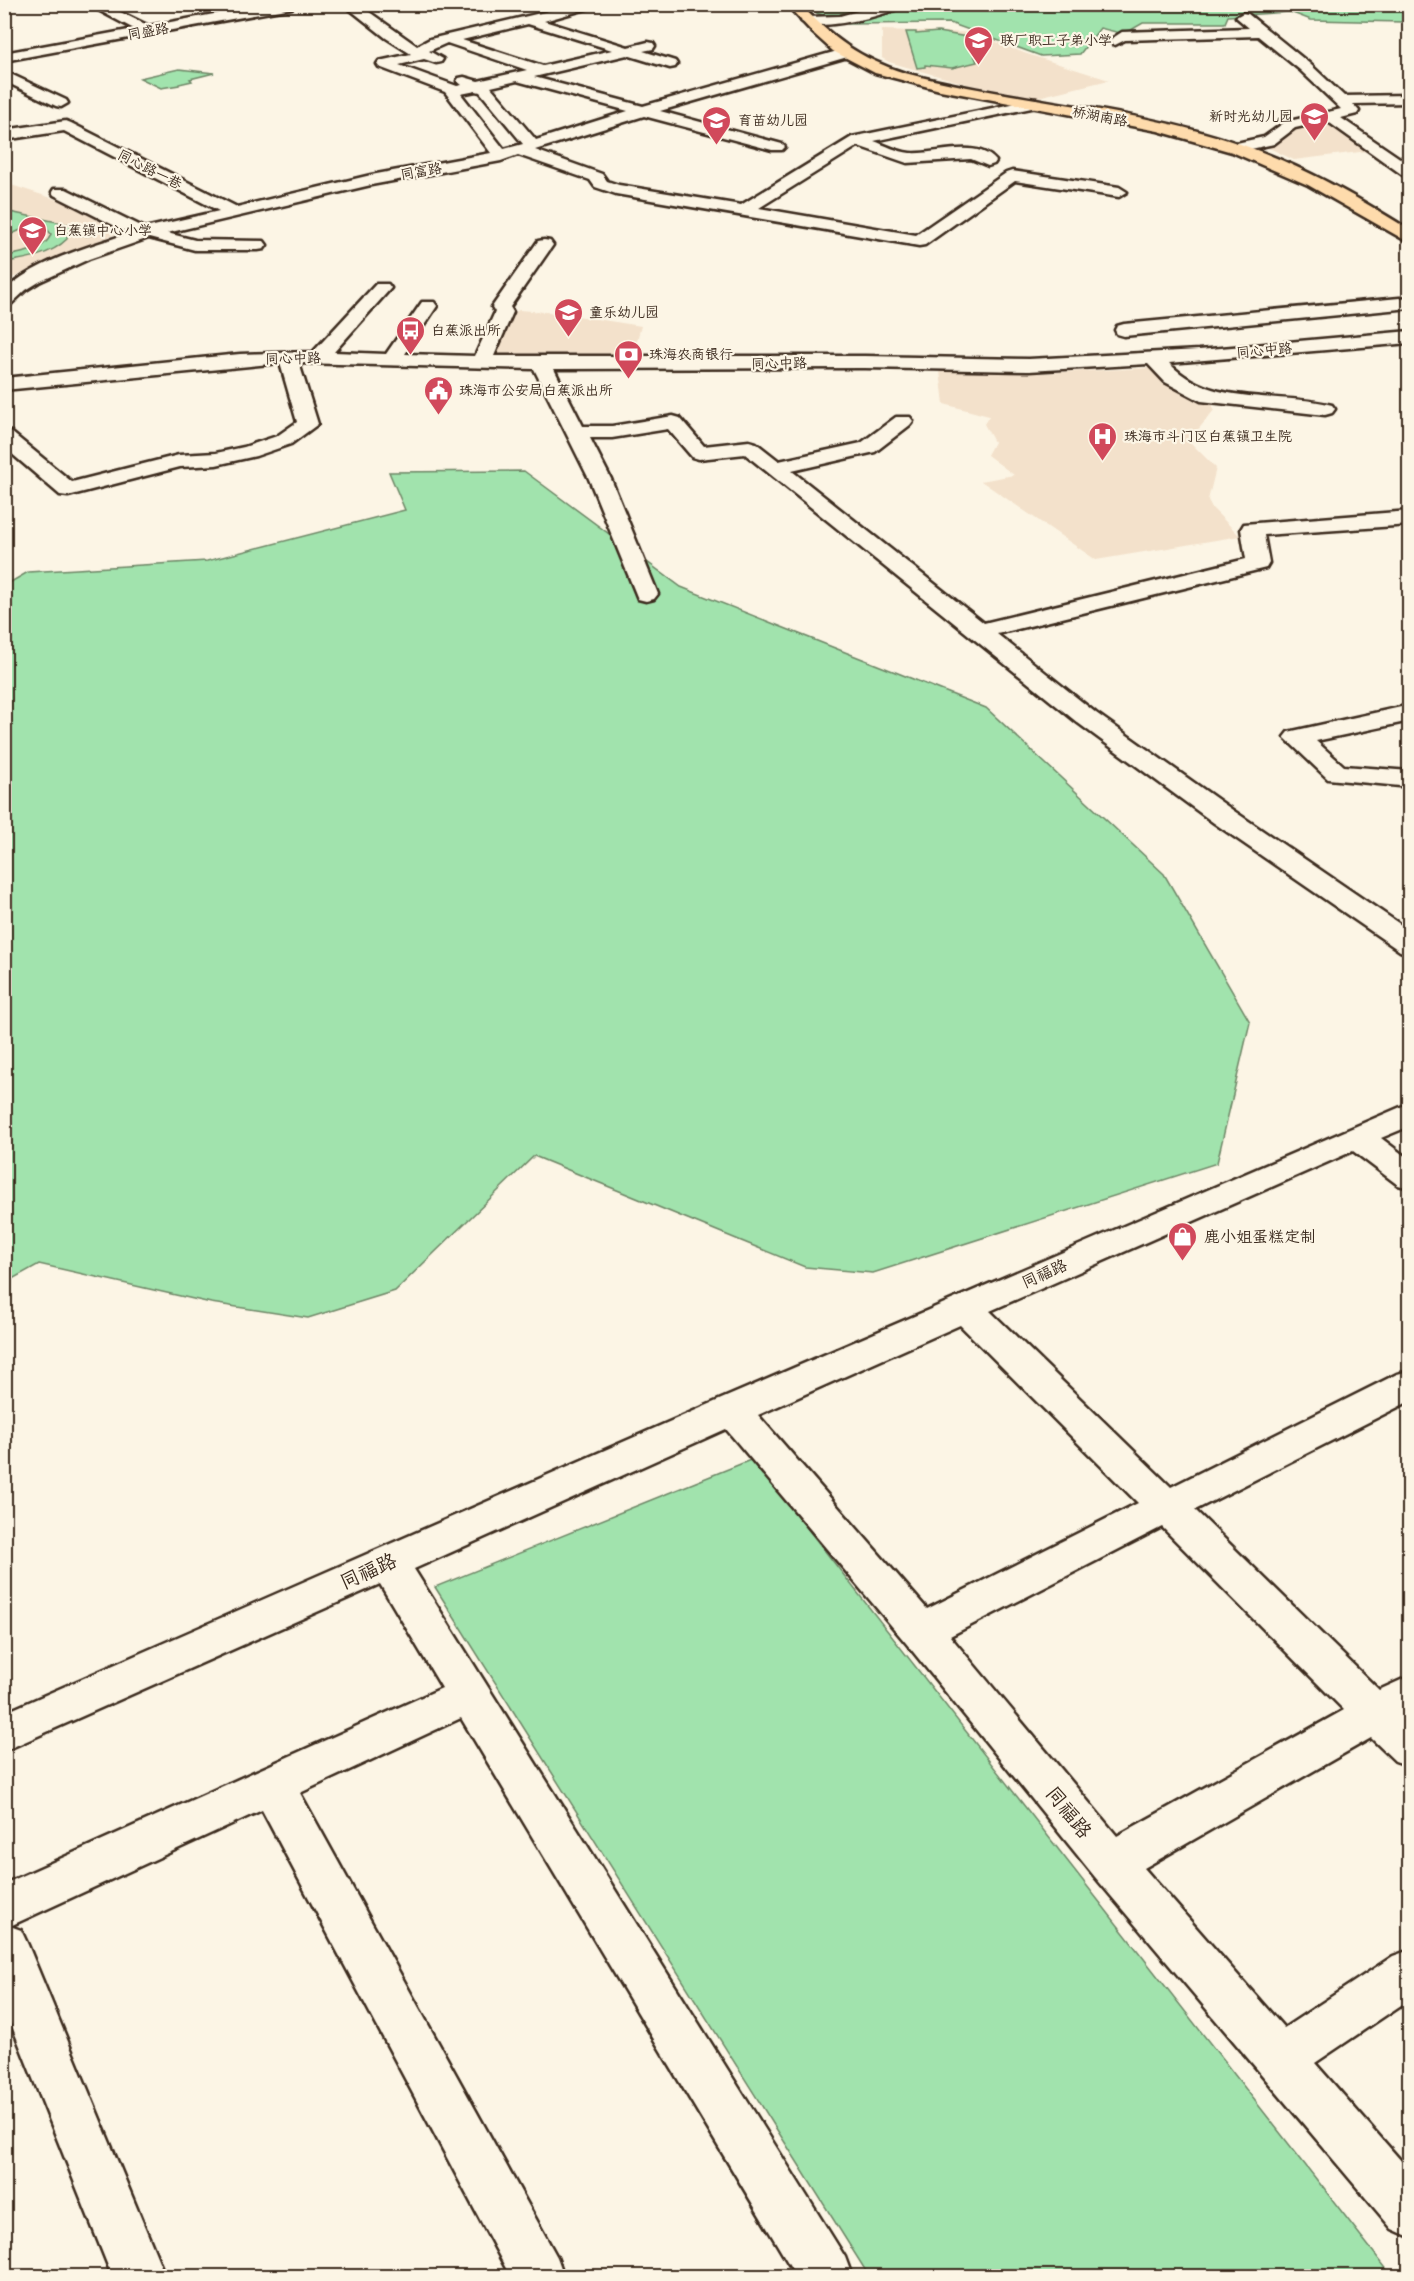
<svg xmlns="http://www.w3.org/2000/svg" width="1414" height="2281" viewBox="0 0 1414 2281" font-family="'Gochi Hand','LXGW WenKai TC',sans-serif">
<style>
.built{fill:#f3e1cb}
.green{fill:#a1e3ad;stroke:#6e8666;stroke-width:1.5}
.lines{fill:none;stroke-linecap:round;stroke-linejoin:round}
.minor-casing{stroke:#3b2a1e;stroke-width:5}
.major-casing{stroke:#3b2a1e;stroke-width:5}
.minor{fill:#fcf5e5;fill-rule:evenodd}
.major{fill:#fedbac;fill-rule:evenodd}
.labels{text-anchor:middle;stroke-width:4.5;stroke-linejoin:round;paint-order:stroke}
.far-street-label{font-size:14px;fill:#3b2a1e;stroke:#fcf5e5}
.far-poi-label{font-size:14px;fill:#3b2a1e;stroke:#fcf5e5;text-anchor:start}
.poi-label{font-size:16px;fill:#3b2a1e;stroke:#fcf5e5;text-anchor:start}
.street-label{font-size:16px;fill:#3b2a1e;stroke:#fcf5e5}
.near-street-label{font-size:20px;fill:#3b2a1e;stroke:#fcf5e5}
</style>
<rect width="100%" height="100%" fill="#fcf5e5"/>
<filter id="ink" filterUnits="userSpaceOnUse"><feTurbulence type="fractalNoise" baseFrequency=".0167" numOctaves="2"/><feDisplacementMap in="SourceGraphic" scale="12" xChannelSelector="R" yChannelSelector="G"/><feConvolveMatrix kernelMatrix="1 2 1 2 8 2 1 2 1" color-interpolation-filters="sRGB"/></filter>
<g filter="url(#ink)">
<g class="built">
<path d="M 882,30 L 984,33 L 994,41 L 1024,53 L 1109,80 L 1034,98 L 970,85 L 889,62 L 882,58 Z"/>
<path d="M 1327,121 L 1368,151 L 1294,160 L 1265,146 L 1296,127 Z"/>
<path d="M 5,183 L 64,202 L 119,232 L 5,281 Z"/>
<path d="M 519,310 L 558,313 L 641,326 L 631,362 L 495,359 L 493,350 L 508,316 Z"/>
<path d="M 1150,368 L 1212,402 L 1214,410 L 1189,441 L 1216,468 L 1208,500 L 1212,508 L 1240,536 L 1096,560 L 981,481 L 1014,475 L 987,455 L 994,442 L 984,424 L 989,416 L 944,404 L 940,371 L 1039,373 Z"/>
</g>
<g class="green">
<path d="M 1409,4 L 1410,28 L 1403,22 L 1311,20 L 1290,12 L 1228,16 L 1225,23 L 1143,23 L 1124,34 L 1100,28 L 1080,54 L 1041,56 L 950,23 L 848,24 L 817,13 L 809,5 Z"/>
<path d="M 906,32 L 916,32 L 916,34 L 938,32 L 967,37 L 977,62 L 952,68 L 925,65 L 925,67 L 917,68 Z"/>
<path d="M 179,69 L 214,73 L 190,79 L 192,81 L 179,84 L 179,85 L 161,88 L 140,78 Z"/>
<path d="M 5,211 L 100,231 L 88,236 L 67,232 L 67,239 C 51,255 27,259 5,262 L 5,256 C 19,254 46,250 51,234 L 46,228 L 34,224 L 5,237 Z"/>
<path d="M 524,471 L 681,587 L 986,708 L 1164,874 L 1250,1022 L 1217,1163 L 873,1273 L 805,1267 L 534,1156 L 395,1291 L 308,1318 L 211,1303 L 39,1264 L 5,1283 L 4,586 L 28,572 L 207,561 L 405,510 L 389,472 Z"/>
<path d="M 753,1459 L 1392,2276 L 869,2276 L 435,1587 Z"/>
</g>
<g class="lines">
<defs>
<g id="minor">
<path d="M 87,4 L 104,4 L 149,26 L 268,4 L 298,4 L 292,8 L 4,61 L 4,53 L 134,29 Z"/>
<path d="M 343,4 L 358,4 L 417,46 L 430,39 L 579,4 L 604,4 L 544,21 L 628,47 L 648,42 L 653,43 L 655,46 L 653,49 L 643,51 L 675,61 L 677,64 L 675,67 L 670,68 L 627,55 L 534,77 L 643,106 L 841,50 L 851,50 L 853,53 L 851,56 L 660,111 L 782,144 L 785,147 L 782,150 L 772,150 L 644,116 L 535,150 L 602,174 L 607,181 L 619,185 L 741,205 L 852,137 L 1036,99 L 1043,103 L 1041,106 L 874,141 C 885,145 898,152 910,153 C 935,155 977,138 996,161 L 994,164 L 988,166 L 971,159 L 907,163 L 858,146 L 759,208 L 916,235 L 1006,173 L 1012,171 L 1119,187 L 1127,192 L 1119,197 L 1015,181 L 925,245 L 919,246 L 616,194 L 595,187 L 590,180 L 518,155 L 501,161 L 371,185 L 167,233 L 195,240 L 264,241 L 267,245 L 264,249 L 258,250 L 195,250 L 149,238 L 89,259 L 39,282 L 26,290 L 10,305 L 4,306 L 4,291 C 37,260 87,248 129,233 L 54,195 L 52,192 L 54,189 L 66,189 L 145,228 L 219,211 L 64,131 L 4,140 L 4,130 L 66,121 L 71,123 L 237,207 L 371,175 L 491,153 L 445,92 L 379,67 L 377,64 L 379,61 L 411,54 L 386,38 ZM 528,24 L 612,50 L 543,66 L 462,40 ZM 447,43 L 527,70 L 478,81 L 464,77 L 459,78 L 457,81 L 462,85 L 457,86 L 399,65 L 424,59 L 436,63 L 441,62 L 443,59 L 429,51 ZM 517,81 L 628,111 L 536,140 L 491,87 ZM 476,91 L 480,92 L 523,144 L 504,149 L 461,94 Z"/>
<path d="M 883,4 L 906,4 C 893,15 813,33 801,21 L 808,17 L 840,16 Z"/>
<path d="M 1243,13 L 1248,14 L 1310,64 L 1344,96 L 1410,95 L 1410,103 L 1353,104 L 1359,111 L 1357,114 L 1341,118 L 1410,165 L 1410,178 L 1404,176 L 1327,121 L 1295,128 L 1274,144 L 1237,152 L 1232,150 L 1229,147 L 1232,144 L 1264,137 L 1285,122 L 1341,109 L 1300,70 L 1258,36 L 1125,40 L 1115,45 L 1108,41 L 1122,32 L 1249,28 L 1236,17 Z"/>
<path d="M 4,71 L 66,100 L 68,103 L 61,107 L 56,106 L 4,81 Z"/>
<path d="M 544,240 L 550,241 L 553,245 L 510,307 L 513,312 L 494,356 L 865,356 L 1029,359 L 1199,350 L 1410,331 L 1410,343 L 1169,363 C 1212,408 1277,391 1332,405 L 1335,409 L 1332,413 L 1325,415 L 1201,401 L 1165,382 L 1148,364 L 1029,371 L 865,368 L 554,369 L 583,426 L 612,426 L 673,416 L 680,418 L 704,446 L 749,441 L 756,443 L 779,461 L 861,443 L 896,417 L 910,417 L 913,421 L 910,425 L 875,452 L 792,471 L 984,623 L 1246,559 L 1241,529 L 1244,524 L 1410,511 L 1410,525 L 1264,535 L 1269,563 L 1266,568 L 997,634 L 1096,713 L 1234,811 L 1410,931 L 1410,954 L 1400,951 L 1214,823 L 1078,723 L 745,454 L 699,459 L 692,457 L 668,429 L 612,438 L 590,438 L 611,479 L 658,594 L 654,599 L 646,601 L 638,599 L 589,479 L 534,369 L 299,363 L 318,424 L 291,444 L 256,456 L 216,465 L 180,467 L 68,496 L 60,495 L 4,447 L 4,430 L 11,432 L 72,482 L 179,455 L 216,453 L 244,447 L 277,436 L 297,422 L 280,363 L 4,390 L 4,378 L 240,354 L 313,352 L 376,284 L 388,284 L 391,288 L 334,352 L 386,354 L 422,302 L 434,302 L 437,306 L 405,354 L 475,356 L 495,312 L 492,307 L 538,241 Z"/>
<path d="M 1410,297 L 1410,308 L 1124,336 L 1117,334 L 1115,330 L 1117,326 L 1124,324 Z"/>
<path d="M 1410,705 L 1410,721 L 1316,741 L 1344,766 L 1410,771 L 1410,787 L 1328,779 L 1284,737 L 1288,732 Z"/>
<path d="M 1410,1103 L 1410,1126 L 1381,1138 L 1410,1160 L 1410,1188 L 1398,1185 L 1353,1151 L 990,1311 L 1171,1487 L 1397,1374 L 1410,1371 L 1410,1401 L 1195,1510 L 1379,1690 L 1410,1676 L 1410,1716 L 1407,1717 L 1410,1719 L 1410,1766 L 1395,1761 L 1371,1738 L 1144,1868 L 1284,2028 L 1393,1956 L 1410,1950 L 1410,1999 L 1315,2063 L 1410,2171 L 1410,2237 L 1392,2229 L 1095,1877 L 906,1643 L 726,1429 L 414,1569 L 845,2257 L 852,2276 L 796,2276 L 461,1718 L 300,1793 L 557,2257 L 564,2276 L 510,2276 L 262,1810 L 10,1926 L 21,1930 L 28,1945 L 165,2276 L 112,2276 L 4,2006 L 4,1884 L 442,1688 L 380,1584 L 4,1751 L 4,1713 L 719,1400 ZM 960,1325 L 1138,1503 L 927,1609 L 758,1415 ZM 1162,1527 L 1344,1710 L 1117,1836 L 950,1636 Z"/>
</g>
<path id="major" d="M 786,4 L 800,4 C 833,39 859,58 905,73 C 1016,102 1134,107 1243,145 C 1303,166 1357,197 1410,230 L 1410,243 L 1308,185 L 1232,152 L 1158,131 L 940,90 L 875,73 L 833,51 L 813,33 Z"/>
</defs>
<use href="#minor" class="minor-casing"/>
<use href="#major" class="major-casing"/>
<use href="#minor" class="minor"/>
<use href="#major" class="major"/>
</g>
</g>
<defs>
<symbol id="school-pin" viewBox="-11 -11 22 30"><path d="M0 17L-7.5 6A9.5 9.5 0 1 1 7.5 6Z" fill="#d1495b" stroke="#fcf5e5"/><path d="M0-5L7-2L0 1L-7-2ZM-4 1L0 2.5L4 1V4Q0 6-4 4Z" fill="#fff"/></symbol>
<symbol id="bus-pin" viewBox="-11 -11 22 30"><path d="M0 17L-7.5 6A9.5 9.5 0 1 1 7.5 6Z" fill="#d1495b" stroke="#fcf5e5"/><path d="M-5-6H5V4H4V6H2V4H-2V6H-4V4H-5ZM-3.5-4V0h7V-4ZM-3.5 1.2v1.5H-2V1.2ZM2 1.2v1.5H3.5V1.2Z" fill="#fff"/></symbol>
<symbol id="bank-pin" viewBox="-11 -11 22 30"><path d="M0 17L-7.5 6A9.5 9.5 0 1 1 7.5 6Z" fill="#d1495b" stroke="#fcf5e5"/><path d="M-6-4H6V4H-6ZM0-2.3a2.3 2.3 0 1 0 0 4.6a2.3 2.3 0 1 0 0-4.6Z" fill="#fff"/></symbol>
<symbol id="civic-pin" viewBox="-11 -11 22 30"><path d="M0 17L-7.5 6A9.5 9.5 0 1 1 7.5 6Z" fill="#d1495b" stroke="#fcf5e5"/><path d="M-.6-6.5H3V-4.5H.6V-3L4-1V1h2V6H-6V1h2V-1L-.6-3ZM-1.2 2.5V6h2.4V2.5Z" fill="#fff"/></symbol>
<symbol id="hospital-pin" viewBox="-11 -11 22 30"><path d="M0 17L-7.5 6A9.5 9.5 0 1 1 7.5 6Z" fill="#d1495b" stroke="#fcf5e5"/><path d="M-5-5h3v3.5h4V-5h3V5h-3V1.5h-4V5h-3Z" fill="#fff"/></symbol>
<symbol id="shop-pin" viewBox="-11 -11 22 30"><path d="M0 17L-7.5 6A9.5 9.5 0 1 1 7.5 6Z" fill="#d1495b" stroke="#fcf5e5"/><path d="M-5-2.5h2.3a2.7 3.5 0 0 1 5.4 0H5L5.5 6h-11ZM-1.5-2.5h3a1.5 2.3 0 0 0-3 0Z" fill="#fff"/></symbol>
</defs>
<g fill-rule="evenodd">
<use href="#school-pin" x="962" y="24" width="33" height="45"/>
<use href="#school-pin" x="1298" y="100" width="33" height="45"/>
<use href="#school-pin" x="700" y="104" width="33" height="45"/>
<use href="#school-pin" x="16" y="214" width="33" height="45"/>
<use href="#school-pin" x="552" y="296" width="33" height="45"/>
<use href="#bus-pin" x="394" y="314" width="33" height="45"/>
<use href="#bank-pin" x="612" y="338" width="33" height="45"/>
<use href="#civic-pin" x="422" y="374" width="33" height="45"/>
<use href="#hospital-pin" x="1086" y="420" width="33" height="45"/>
<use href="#shop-pin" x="1166" y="1220" width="33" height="45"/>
</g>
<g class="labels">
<g class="far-street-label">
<text transform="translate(148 31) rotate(-10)" y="5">同盛路</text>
<text transform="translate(1100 116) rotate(11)" y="5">桥湖南路</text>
<text transform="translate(150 169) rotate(27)" y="5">同心路一巷</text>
<text transform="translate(421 171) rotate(-10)" y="5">同富路</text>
<text transform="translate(1264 350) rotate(-5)" y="5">同心中路</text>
<text transform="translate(293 358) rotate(-1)" y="5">同心中路</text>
<text transform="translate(779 363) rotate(-1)" y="5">同心中路</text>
</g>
<g class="far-poi-label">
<text x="1000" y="45">联厂职工子弟小学</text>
<text x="1293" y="121" text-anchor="end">新时光幼儿园</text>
<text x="738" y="125">育苗幼儿园</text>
<text x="54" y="235">白蕉镇中心小学</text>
<text x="589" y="317">童乐幼儿园</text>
<text x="431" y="335">白蕉派出所</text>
<text x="649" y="359">珠海农商银行</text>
<text x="459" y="395">珠海市公安局白蕉派出所</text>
<text x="1124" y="441">珠海市斗门区白蕉镇卫生院</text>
</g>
<g class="poi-label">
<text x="1204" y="1242">鹿小姐蛋糕定制</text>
</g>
<g class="street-label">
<text transform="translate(1044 1273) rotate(-24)" y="6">同福路</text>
</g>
<g class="near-street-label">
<text transform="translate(368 1571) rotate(-24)" y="7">同福路</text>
<text transform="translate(1069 1812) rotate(51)" y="7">同福路</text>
</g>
</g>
<rect width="1414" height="2281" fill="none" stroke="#fcf5e5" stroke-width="24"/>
<rect x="12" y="12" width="1390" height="2257" fill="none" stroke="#3b2a1e" stroke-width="2" filter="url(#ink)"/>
</svg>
